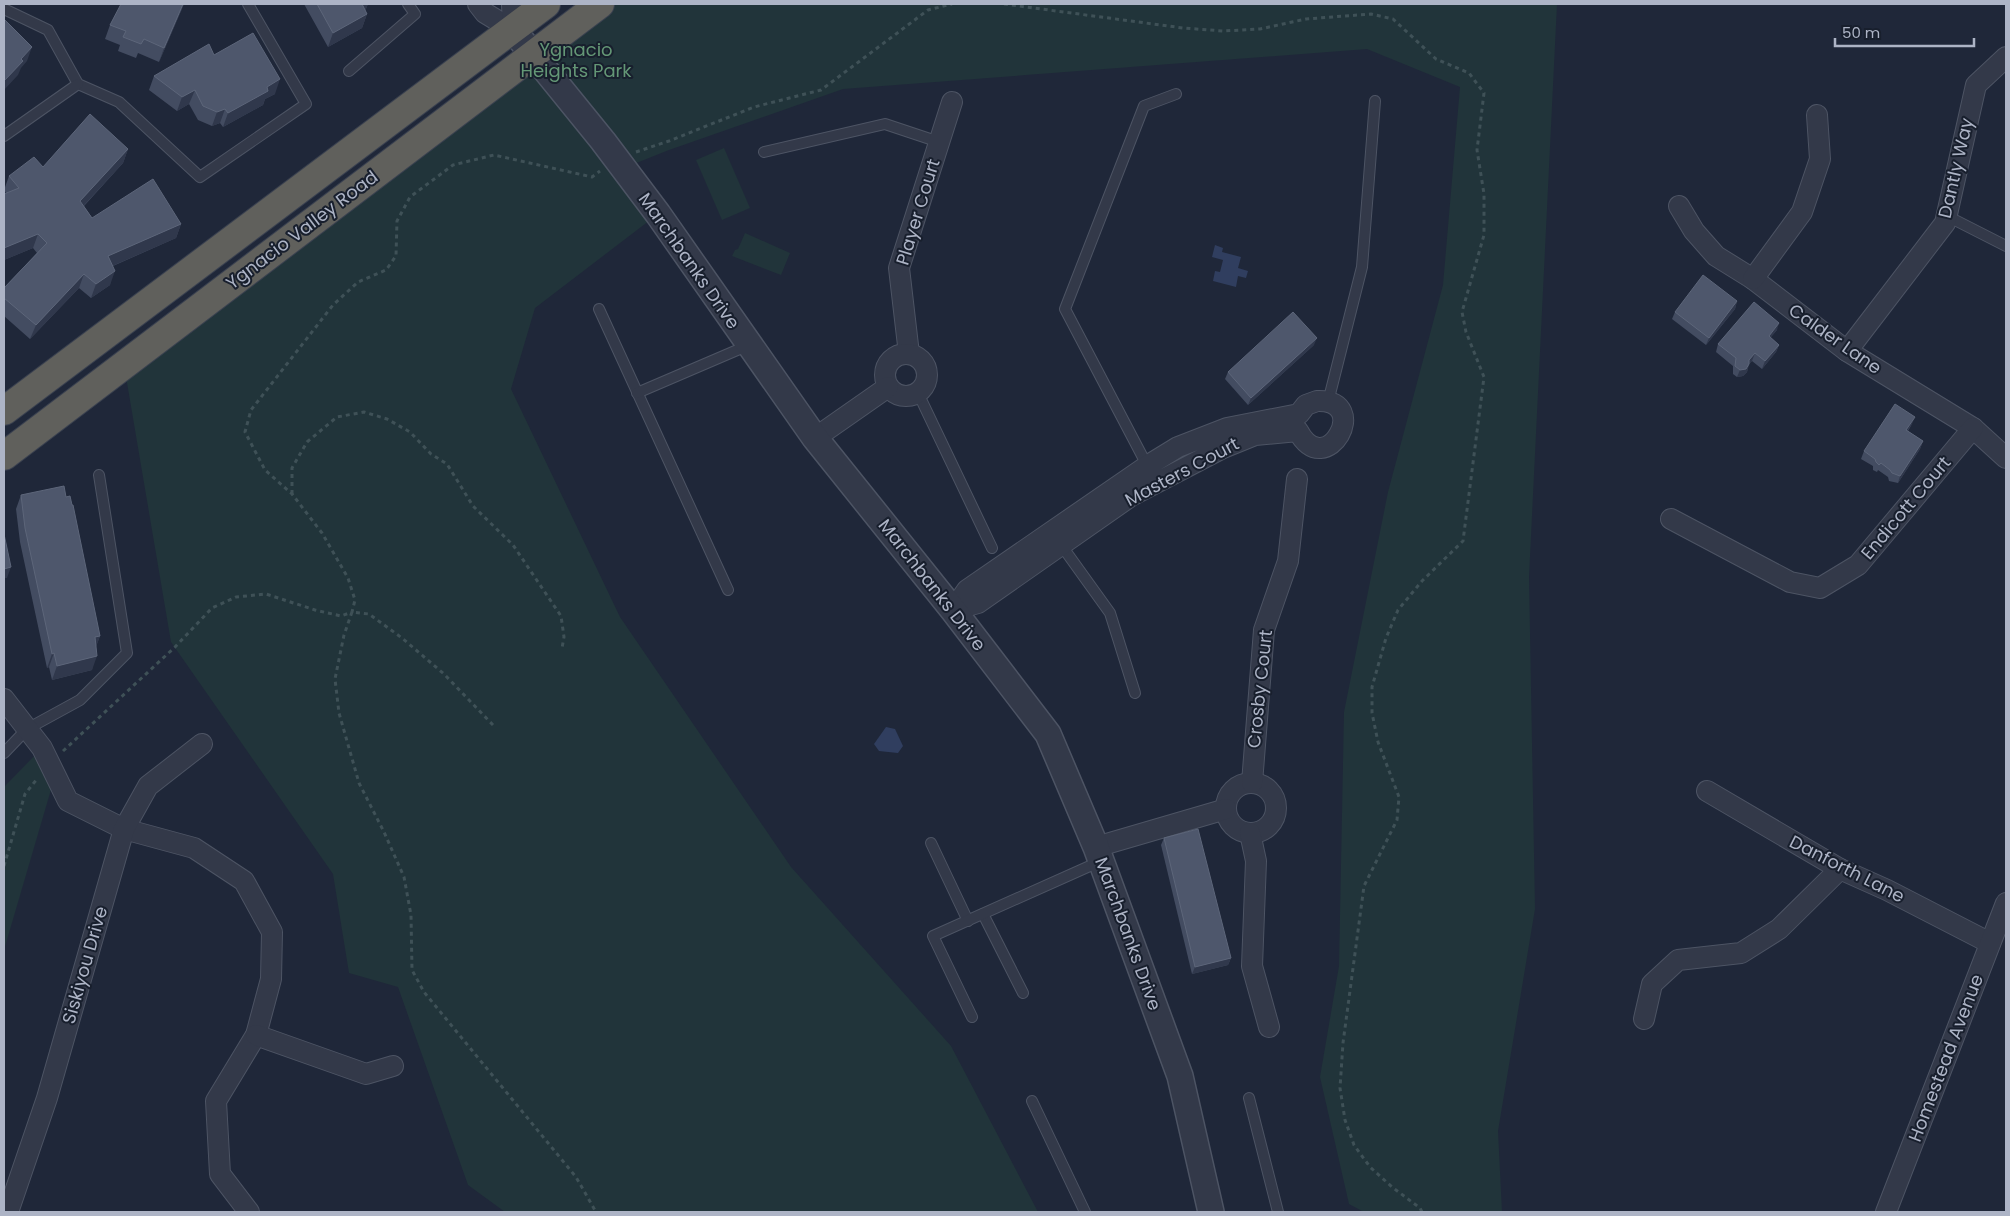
<svg xmlns="http://www.w3.org/2000/svg" width="2010" height="1216" viewBox="0 0 2010 1216" font-family="Poppins,sans-serif">
<style>
.green{fill:#21343a}
.water{fill:#303e5f}
.lines{fill:none;stroke-linecap:round;stroke-linejoin:round}
.service-casing{stroke:#4d5464;stroke-width:12}
.minor-casing{stroke:#4d5464;stroke-width:22}
.tertiary-casing{stroke:#4d5464;stroke-width:28}
.trunk-casing{stroke:#3a4150;stroke-width:30}
.path{stroke:#3f5157;stroke-width:3;stroke-dasharray:4 4;stroke-linecap:butt}
.service{stroke:#333949;stroke-width:10}
.minor{stroke:#333949;stroke-width:20}
.tertiary{stroke:#333949;stroke-width:25}
.trunk{stroke:#60605c;stroke-width:28}
.wall{fill:#434c61}
.shaded-wall{fill:#30384c}
.building{fill:#4e576c;stroke:#5d667a}
.labels{text-anchor:middle;stroke-width:4;stroke-linejoin:round;paint-order:stroke}
.park-label{font-size:18px;fill:#649776;stroke:#181f2d}
.street-label{font-size:18px;fill:#adb4c6;stroke:#181f2d}
</style>
<rect width="100%" height="100%" fill="#1f2739"/>
<g class="green">
<path d="M 600,4 L 1557,4 L 1529,577 L 1535,909 L 1498,1131 L 1502,1212 L 1364,1212 L 1349,1204 L 1320,1077 L 1339,966 L 1344,712 L 1388,492 L 1443,285 L 1460,87 L 1367,49 L 843,89 L 669,150 L 624,168 L 658,214 L 535,308 L 511,389 L 620,617 L 791,867 L 951,1046 L 1038,1212 L 505,1212 L 468,1185 L 398,987 L 349,973 L 333,874 L 171,642 L 124,365 Z"/>
<path d="M 724,148 L 750,208 L 722,220 L 696,160 Z"/>
<path d="M 745,233 L 790,253 L 781,275 L 732,256 L 735,250 L 738,249 Z"/>
<path d="M 42,748 L 55,776 L 4,950 L 4,787 Z"/>
</g>
<g class="water">
<path d="M 1215,245 L 1223,248 L 1222,252 L 1241,257 L 1238,268 L 1248,271 L 1246,278 L 1238,276 L 1236,287 L 1213,281 L 1215,271 L 1220,272 L 1223,260 L 1212,257 Z"/>
<path d="M 886,727 L 895,729 L 903,746 L 898,753 L 879,751 L 874,744 Z"/>
</g>
<g class="lines">
<defs>
<g id="service">
<path d="M 4,9 L 48,30 L 78,84 L 119,102 L 200,177 L 306,104 L 248,4"/>
<path d="M 349,71 L 415,14 L 408,4"/>
<path d="M 4,136 L 78,84"/>
<path d="M 764,152 L 885,124 L 939,142"/>
<path d="M 1947,216 L 2006,246"/>
<path d="M 599,309 L 728,590"/>
<path d="M 637,393 L 749,345"/>
<path d="M 918,393 L 992,548"/>
<path d="M 1328,402 L 1362,267 L 1375,101"/>
<path d="M 1149,469 L 1065,309 L 1144,106 L 1176,94"/>
<path d="M 1059,542 L 1110,613 L 1135,693"/>
<path d="M 4,753 L 27,729 L 80,700 L 127,653 L 99,475"/>
<path d="M 931,843 L 968,921"/>
<path d="M 983,914 L 1023,993"/>
<path d="M 972,1017 L 933,936 L 1101,861"/>
<path d="M 1249,1098 L 1278,1212"/>
<path d="M 1032,1101 L 1085,1212"/>
</g>
<g id="minor">
<path d="M 478,4 L 485,13 L 513,30"/>
<path d="M 512,4 L 513,30"/>
<path d="M 1679,206 L 1694,231 L 1716,256 L 1753,279 L 1847,351 L 1973,428 L 2006,458"/>
<path d="M 1753,279 L 1802,212 L 1820,159 L 1817,115"/>
<path d="M 1847,351 L 1945,223 L 1976,85 L 2006,57"/>
<path d="M 909,354 L 899,268 L 952,102"/>
<circle cx="906" cy="375" r="21"/>
<path d="M 1317,401 C 1373,399 1326,483 1298,431 L 1255,435 L 1223,448 L 1131,496 L 978,603 L 953,610 L 967,590 L 1147,466 L 1178,447 L 1227,428 L 1299,414 L 1306,405 Z"/>
<path d="M 815,438 L 888,387"/>
<path d="M 1671,519 L 1790,582 L 1820,588 L 1858,565 L 1973,428"/>
<path d="M 4,699 L 42,748 L 68,801 L 124,829 L 194,848 L 244,881 L 272,932 L 271,979 L 256,1035 L 216,1101 L 220,1174 L 249,1212"/>
<circle cx="1251" cy="808" r="25"/>
<path d="M 1252,783 L 1264,630 L 1288,561 L 1297,479"/>
<path d="M 1707,791 L 1840,869 L 1887,890 L 1990,943"/>
<path d="M 1250,833 L 1256,861 L 1252,966 L 1269,1027"/>
<path d="M 1096,847 L 1226,809"/>
<path d="M 1644,1019 L 1652,984 L 1678,960 L 1741,953 L 1779,929 L 1840,869"/>
<path d="M 256,1035 L 366,1074 L 393,1066"/>
<path d="M 8,1212 L 47,1098 L 124,829 L 148,786 L 202,744"/>
<path d="M 1886,1212 L 2006,903"/>
</g>
<path id="tertiary" d="M 513,30 L 603,141 L 658,214 L 815,438 L 953,610 L 1048,734 L 1096,847 L 1180,1076 L 1211,1212"/>
<g id="trunk">
<path d="M 4,411 L 546,4"/>
<path d="M 4,456 L 600,4"/>
</g>
</defs>
<use href="#service" class="service-casing"/>
<use href="#minor" class="minor-casing"/>
<use href="#tertiary" class="tertiary-casing"/>
<use href="#trunk" class="trunk-casing"/>
<g class="path">
<path d="M 1004,4 L 1183,28 L 1223,31 L 1260,29 L 1306,19 L 1371,14 L 1393,19 L 1436,59 L 1469,73 L 1484,93 L 1477,150 L 1484,194 L 1484,235 L 1462,312 L 1466,332 L 1484,377 L 1463,541 L 1422,581 L 1398,610 L 1386,638 L 1372,687 L 1372,713 L 1378,742 L 1399,797 L 1397,820 L 1364,886 L 1343,1043 L 1340,1088 L 1345,1120 L 1354,1145 L 1370,1167 L 1392,1187 L 1420,1208 L 1422,1212"/>
<path d="M 636,152 L 669,141 L 754,107 L 821,90 L 928,10 L 952,4"/>
<path d="M 292,494 L 292,468 L 307,442 L 337,417 L 364,412 L 387,419 L 410,432 L 431,454 L 447,464 L 473,506 L 513,545 L 561,616 L 564,637 L 562,648"/>
<path d="M 493,725 L 444,674 L 402,638 L 369,614 L 352,612 L 344,635 L 335,679 L 339,713 L 359,783 L 384,832 L 404,877 L 411,915 L 412,970 L 424,992 L 576,1177 L 596,1212"/>
<path d="M 63,751 L 175,647 L 212,608 L 236,597 L 266,594 L 315,610 L 341,616 L 352,612 L 355,600 L 348,578 L 322,533 L 292,494 L 265,470 L 245,432 L 251,410 L 333,305 L 358,282 L 386,270 L 396,256 L 397,221 L 410,197 L 453,165 L 494,155 L 592,177 L 600,171"/>
<path d="M 4,866 L 25,794 L 37,779"/>
</g>
<use href="#service" class="service"/>
<use href="#minor" class="minor"/>
<use href="#tertiary" class="tertiary"/>
<use href="#trunk" class="trunk"/>
</g>
<g class="wall">
<path d="M 184,4 L 159,62 L 138,53 L 136,58 L 118,51 L 120,45 L 105,39 L 110,25 Z"/>
<path d="M 304,4 L 368,4 L 365,11 L 367,14 L 362,28 L 328,47 Z"/>
<path d="M 214,55 L 275,94 L 265,99 L 263,105 L 223,127 L 220,123 L 212,126 L 198,120 L 189,104 L 177,111 L 149,90 L 154,76 Z"/>
<path d="M 128,149 L 123,163 L 84,206 L 92,218 L 181,224 L 176,238 L 113,266 L 110,285 L 91,298 L 79,288 L 30,339 L 4,316 L 4,288 L 37,253 L 33,248 L 4,260 L 4,194 L 6,193 L 4,190 L 9,176 L 43,167 Z"/>
<path d="M 1737,301 L 1735,309 L 1706,345 L 1672,319 L 1675,312 Z"/>
<path d="M 1777,330 L 1770,338 L 1779,345 L 1776,352 L 1762,369 L 1752,361 L 1749,364 L 1747,372 L 1743,376 L 1737,377 L 1733,374 L 1733,366 L 1716,352 L 1718,344 Z"/>
<path d="M 1314,345 L 1248,405 L 1225,379 L 1228,372 Z"/>
<path d="M 1912,424 L 1908,431 L 1923,441 L 1920,449 L 1898,483 L 1889,481 L 1888,477 L 1878,470 L 1877,472 L 1873,470 L 1873,466 L 1861,459 L 1864,451 Z"/>
<path d="M 21,495 L 100,636 L 96,646 L 92,670 L 52,680 L 49,667 L 47,668 L 20,542 L 16,509 Z"/>
<path d="M 1164,838 L 1231,958 L 1228,965 L 1192,974 L 1161,845 Z"/>
</g>
<g class="shaded-wall">
<path d="M 183,4 L 184,4 L 159,62 L 164,48 Z"/>
<path d="M 362,4 L 368,4 L 364,14 Z"/>
<path d="M 367,14 L 362,28 L 328,47 L 333,33 Z"/>
<path d="M 32,47 L 27,61 L 21,68 L 18,75 L 4,90 L 4,81 L 21,59 Z"/>
<path d="M 280,79 L 275,94 L 265,99 L 263,105 L 223,127 L 228,113 L 267,87 Z"/>
<path d="M 195,90 L 189,104 L 177,111 L 182,97 Z"/>
<path d="M 225,109 L 220,123 L 212,126 L 217,112 Z"/>
<path d="M 128,149 L 123,163 L 75,215 L 80,201 Z"/>
<path d="M 181,224 L 176,238 L 103,270 L 108,256 Z"/>
<path d="M 38,234 L 33,248 L 4,260 L 4,248 Z"/>
<path d="M 115,271 L 110,285 L 91,298 L 96,284 Z"/>
<path d="M 84,274 L 79,288 L 30,339 L 36,325 Z"/>
<path d="M 1737,301 L 1735,309 L 1706,345 L 1709,338 Z"/>
<path d="M 1779,323 L 1777,330 L 1766,343 L 1769,336 Z"/>
<path d="M 1317,338 L 1314,345 L 1248,405 L 1251,398 Z"/>
<path d="M 1779,345 L 1776,352 L 1762,369 L 1765,361 Z"/>
<path d="M 1755,353 L 1752,361 L 1747,367 L 1749,360 Z"/>
<path d="M 1749,364 L 1747,372 L 1743,376 L 1737,377 L 1740,370 Z"/>
<path d="M 1915,417 L 1912,424 L 1903,437 L 1906,430 Z"/>
<path d="M 1923,441 L 1920,449 L 1898,483 L 1900,476 Z"/>
<path d="M 11,567 L 7,578 L 4,578 L 4,569 Z"/>
<path d="M 100,636 L 95,650 L 95,637 Z"/>
<path d="M 54,653 L 49,667 L 47,668 L 52,654 Z"/>
<path d="M 97,656 L 92,670 L 52,680 L 57,666 Z"/>
<path d="M 1231,958 L 1228,965 L 1192,974 L 1195,967 Z"/>
</g>
<g class="building">
<path d="M 121,4 L 183,4 L 164,48 L 144,39 L 141,44 L 123,37 L 126,31 L 110,25 Z"/>
<path d="M 317,4 L 363,4 L 362,4 L 367,14 L 333,33 Z"/>
<path d="M 4,19 L 32,47 L 21,59 L 23,61 L 4,81 Z"/>
<path d="M 253,33 L 280,79 L 267,87 L 268,91 L 228,113 L 225,109 L 217,112 L 203,106 L 195,90 L 182,97 L 154,76 L 209,44 L 214,55 Z"/>
<path d="M 90,114 L 128,149 L 80,201 L 92,218 L 153,179 L 181,224 L 108,256 L 115,271 L 96,284 L 84,274 L 36,325 L 4,298 L 4,288 L 47,243 L 38,234 L 4,248 L 4,194 L 19,188 L 9,176 L 34,157 L 43,167 Z"/>
<path d="M 1703,275 L 1737,301 L 1709,338 L 1675,312 Z"/>
<path d="M 1754,302 L 1779,323 L 1769,336 L 1779,345 L 1765,361 L 1755,353 L 1749,360 L 1749,364 L 1746,369 L 1740,370 L 1735,366 L 1736,358 L 1718,344 Z"/>
<path d="M 1293,312 L 1317,338 L 1251,398 L 1228,372 Z"/>
<path d="M 1895,404 L 1915,417 L 1906,430 L 1923,441 L 1900,476 L 1892,473 L 1890,470 L 1881,463 L 1879,465 L 1876,462 L 1875,459 L 1864,451 Z"/>
<path d="M 64,486 L 66,497 L 70,496 L 72,505 L 73,505 L 100,636 L 95,637 L 97,656 L 57,666 L 54,653 L 52,654 L 25,528 L 21,495 Z"/>
<path d="M 4,534 L 11,567 L 4,569 Z"/>
<path d="M 1198,829 L 1231,958 L 1195,967 L 1164,838 Z"/>
</g>
<g class="labels">
<g class="park-label">
<text x="576" y="56">Ygnacio<tspan x="576" dy="21">Heights Park</tspan></text>
</g>
<g class="street-label">
<text transform="translate(1956 168) rotate(-77)" y="6">Dantly Way</text>
<text transform="translate(918 212) rotate(-73)" y="6">Player Court</text>
<text transform="translate(302 230) rotate(-37)" y="6">Ygnacio Valley Road</text>
<text transform="translate(689 261) rotate(55)" y="6">Marchbanks Drive</text>
<text transform="translate(1835 339) rotate(35)" y="6">Calder Lane</text>
<text transform="translate(1182 472) rotate(-28)" y="6">Masters Court</text>
<text transform="translate(1906 508) rotate(-50)" y="6">Endicott Court</text>
<text transform="translate(932 585) rotate(52)" y="6">Marchbanks Drive</text>
<text transform="translate(1260 689) rotate(-84)" y="6">Crosby Court</text>
<text transform="translate(1847 869) rotate(27)" y="6">Danforth Lane</text>
<text transform="translate(1128 934) rotate(70)" y="6">Marchbanks Drive</text>
<text transform="translate(85 965) rotate(-74)" y="6">Siskiyou Drive</text>
<text transform="translate(1946 1058) rotate(-69)" y="6">Homestead Avenue</text>
</g>
</g>
<rect width="2010" height="1216" fill="none" stroke="#adb4c6" stroke-width="10"/>
<path d="M1835 38v8h139v-8" fill="none" stroke="#adb4c6" stroke-width="2.5"/>
<text x="1842" y="38" font-size="15" fill="#adb4c6" stroke="#181f2d" stroke-width="4" paint-order="stroke">50 m</text>
</svg>
